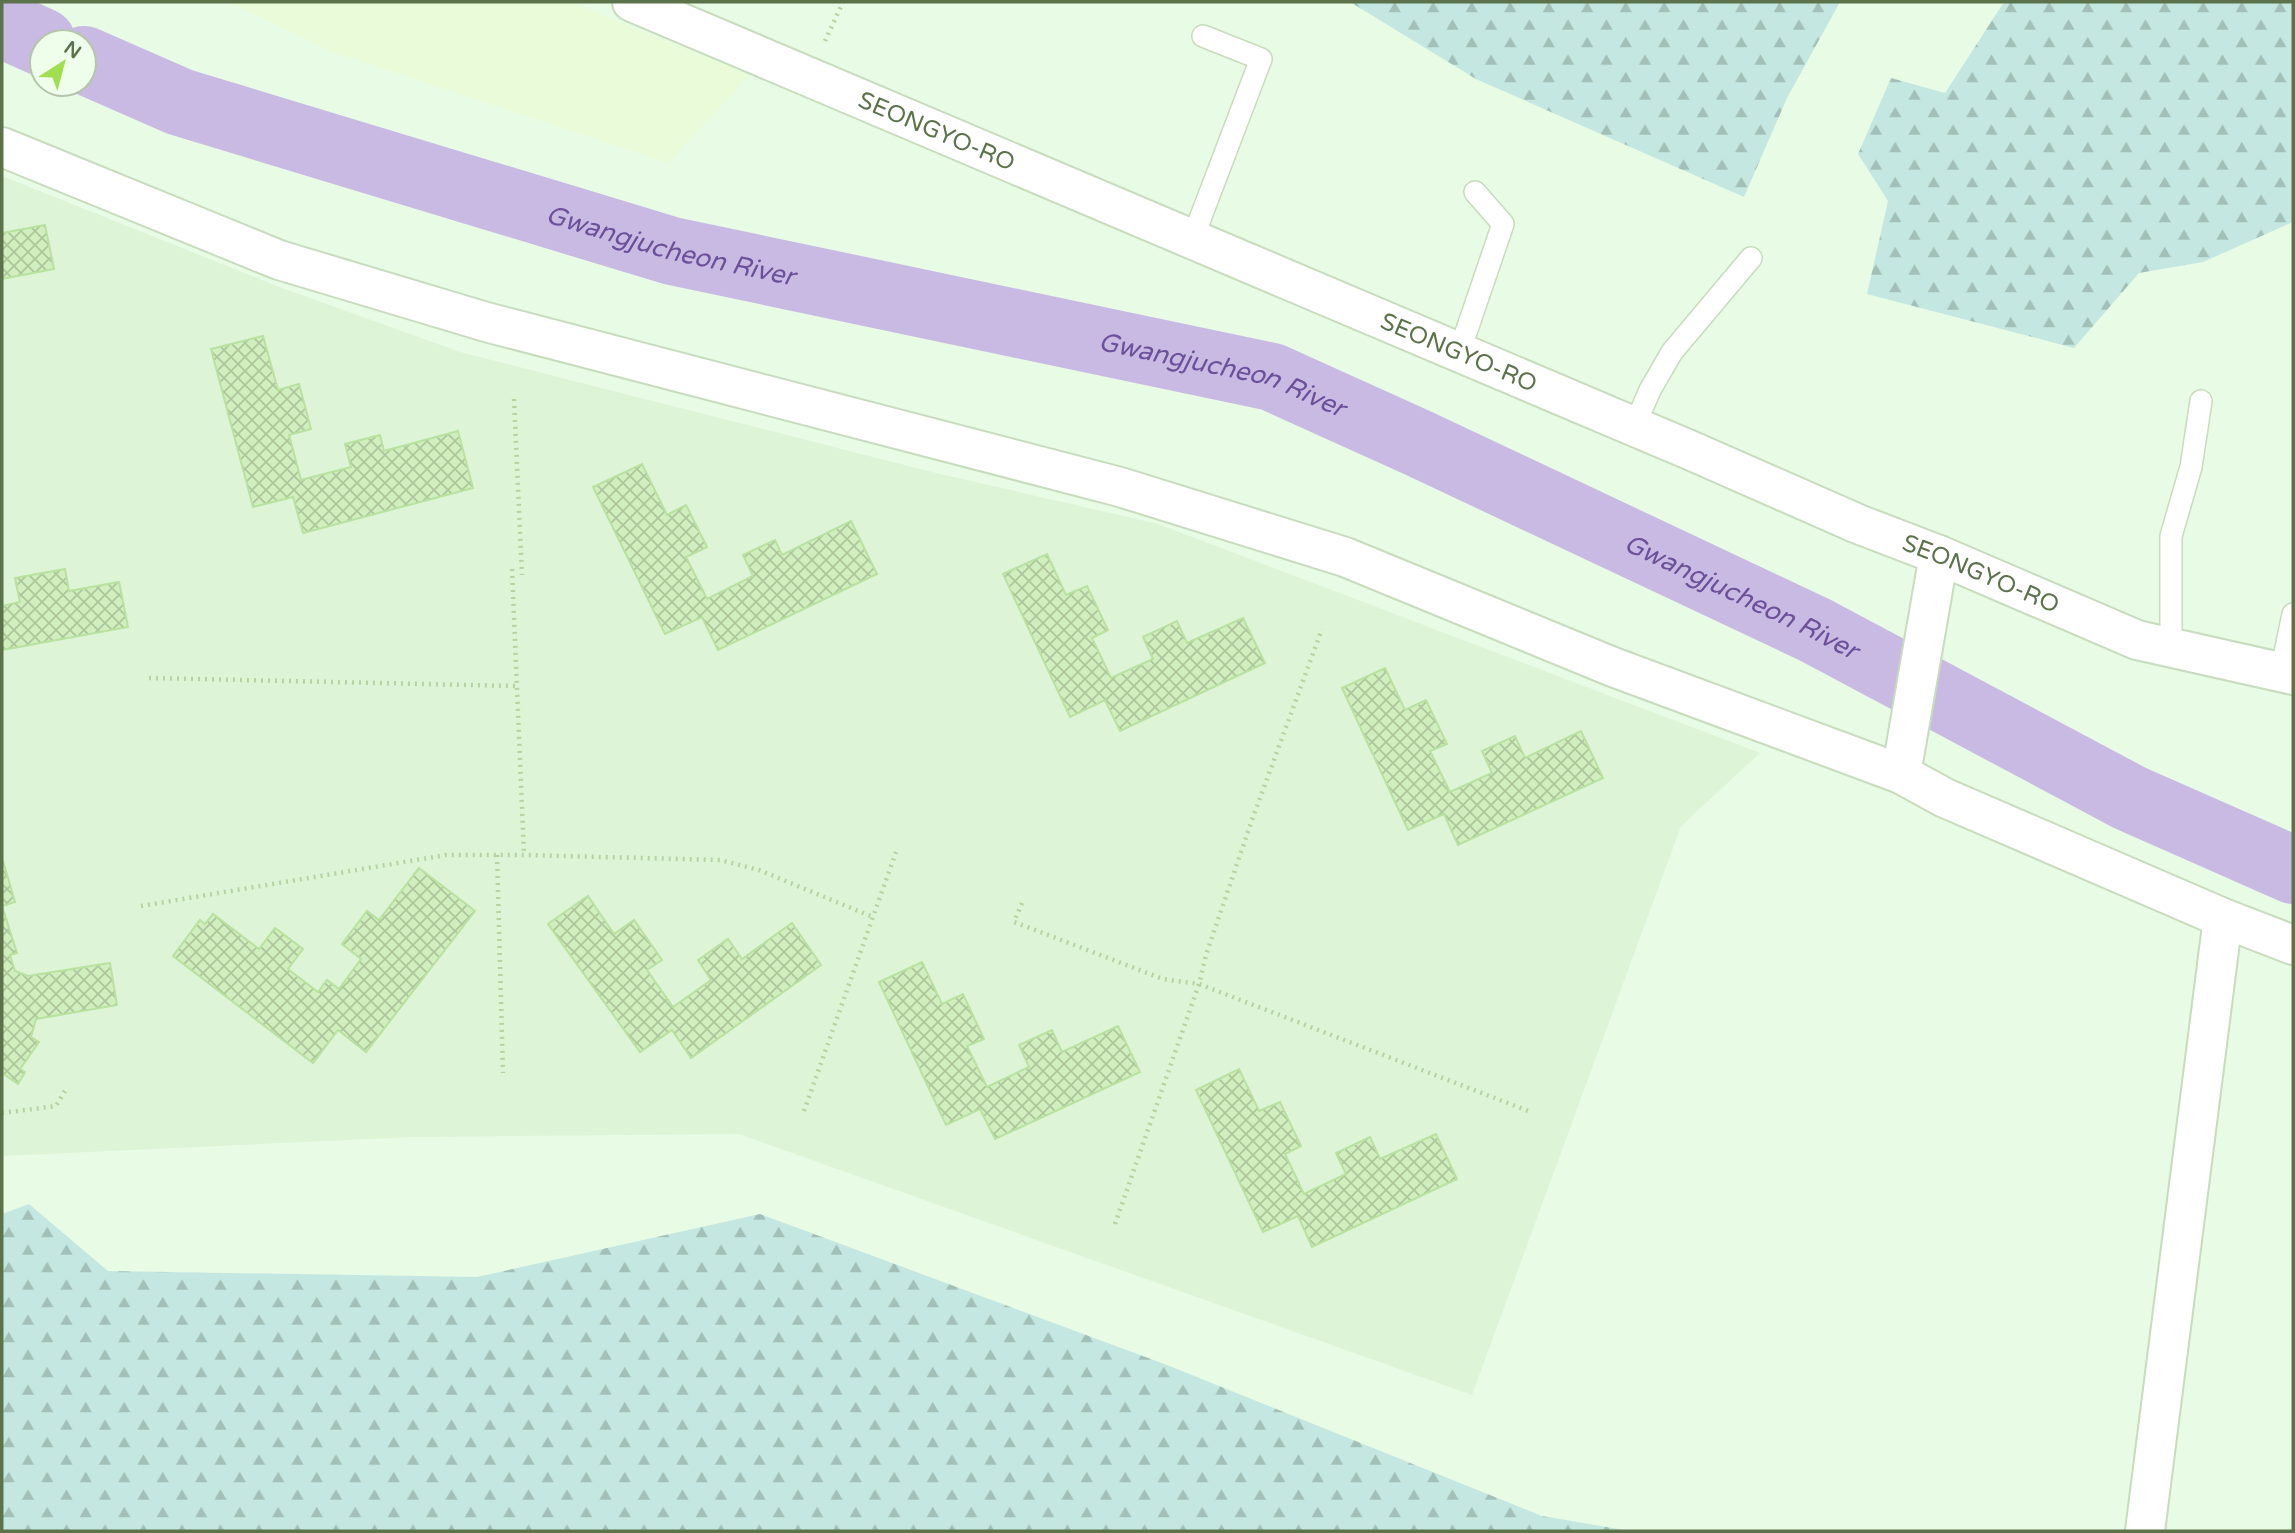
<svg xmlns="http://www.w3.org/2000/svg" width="2295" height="1533" viewBox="0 0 2295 1533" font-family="'Varela Round',sans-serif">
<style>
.residential{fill:#ddf4d6}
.commercial{fill:#e9fbd9}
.forest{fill:url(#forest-firs)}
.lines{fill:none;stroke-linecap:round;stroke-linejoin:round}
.river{stroke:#c9bae3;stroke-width:68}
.building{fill:url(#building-cross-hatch);stroke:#b9e19f;stroke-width:2}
.service-casing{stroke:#c7dcbd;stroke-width:24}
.minor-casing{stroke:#c7dcbd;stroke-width:42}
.path{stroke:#b5d4a1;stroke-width:4.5;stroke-dasharray:2 5;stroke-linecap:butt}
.service{stroke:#fff;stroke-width:21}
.minor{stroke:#fff;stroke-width:38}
.labels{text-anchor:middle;stroke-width:7;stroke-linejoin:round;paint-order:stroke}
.street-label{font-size:24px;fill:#5c724b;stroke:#eefeea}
.water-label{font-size:26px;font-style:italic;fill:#6c5099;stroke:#eefeea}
</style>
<defs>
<pattern id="forest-firs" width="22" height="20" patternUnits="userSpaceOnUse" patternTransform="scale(1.75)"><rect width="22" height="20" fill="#c4e8e1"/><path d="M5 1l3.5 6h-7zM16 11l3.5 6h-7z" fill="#a2c0b8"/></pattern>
<pattern id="building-cross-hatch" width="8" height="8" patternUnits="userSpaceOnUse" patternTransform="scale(1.75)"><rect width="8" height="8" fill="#d1efbe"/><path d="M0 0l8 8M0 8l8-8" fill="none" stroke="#adc69c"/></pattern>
</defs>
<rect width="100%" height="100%" fill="#e8fbe5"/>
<path class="residential" d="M 2,176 L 282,288 L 460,352 L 936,473 L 1158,524 L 1760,753 L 1681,826 L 1472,1395 L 739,1134 L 412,1137 L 2,1156 Z"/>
<path class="commercial" d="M 228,2 L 571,2 L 750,75 L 668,163 L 333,52 Z"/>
<g class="forest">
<path d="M 1350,2 L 1840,2 L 1787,98 L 1744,197 L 1476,79 Z"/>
<path d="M 2004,2 L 2293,2 L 2293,222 L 2203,262 L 2139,273 L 2074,348 L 1867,294 L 1888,201 L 1858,154 L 1891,78 L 1945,93 Z"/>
<path d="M 29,1204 L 108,1271 L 477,1277 L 760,1214 L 1167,1365 L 1542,1516 L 1630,1531 L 2,1531 L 2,1214 Z"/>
</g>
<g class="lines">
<g class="river">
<path d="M 2,24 L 42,42"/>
<path id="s1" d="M 84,60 L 180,102 L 672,251 L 1272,377 L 1418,443 L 1815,630 L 2130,798 L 2293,870"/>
</g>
</g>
<g class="building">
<path d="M 45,225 L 54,269 L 2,279 L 2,233 Z"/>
<path d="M 263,336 L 278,390 L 299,384 L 311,429 L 289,435 L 301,480 L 351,467 L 345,444 L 380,435 L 384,451 L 458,431 L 473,488 L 303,533 L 293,497 L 253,507 L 211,349 Z"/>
<path d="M 642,464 L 667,515 L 686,505 L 707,547 L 686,557 L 707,599 L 753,576 L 743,555 L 775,540 L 782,555 L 851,521 L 877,574 L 718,650 L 702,617 L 665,634 L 593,487 Z"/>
<path d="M 1047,554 L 1066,595 L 1087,586 L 1108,630 L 1092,638 L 1111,678 L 1153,659 L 1143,637 L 1177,621 L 1187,643 L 1243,618 L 1265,663 L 1120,731 L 1105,700 L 1070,717 L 1003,574 Z"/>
<path d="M 65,569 L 69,591 L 119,582 L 128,627 L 2,650 L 2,606 L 20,602 L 15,578 Z"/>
<path d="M 1385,668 L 1405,710 L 1426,700 L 1447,744 L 1430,751 L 1450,792 L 1492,773 L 1482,751 L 1515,736 L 1525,758 L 1581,731 L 1603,778 L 1458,845 L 1444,814 L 1408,830 L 1342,688 Z"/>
<path d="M 3,861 L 15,902 L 2,906 L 17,953 L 10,955 L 15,971 L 28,976 L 110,963 L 117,1005 L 36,1019 L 31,1037 L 39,1042 L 20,1069 L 25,1072 L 18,1084 L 2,1073 L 2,862 Z"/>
<path d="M 419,868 L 475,911 L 366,1052 L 338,1030 L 313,1063 L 173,956 L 200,920 L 205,924 L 213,914 L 259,949 L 275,928 L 303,949 L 288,969 L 318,992 L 327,980 L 339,989 L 361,959 L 342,944 L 367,911 L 379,920 Z"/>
<path d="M 588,896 L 614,934 L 634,920 L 662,960 L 647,970 L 673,1007 L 711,980 L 698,960 L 728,939 L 742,959 L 792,923 L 821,965 L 691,1058 L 672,1030 L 640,1052 L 548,924 Z"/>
<path d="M 922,962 L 942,1004 L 963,994 L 984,1039 L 967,1046 L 987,1087 L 1029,1067 L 1019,1045 L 1052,1030 L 1062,1052 L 1118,1026 L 1140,1072 L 995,1139 L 980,1109 L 946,1125 L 879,982 Z"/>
<path d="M 1239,1069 L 1259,1111 L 1280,1102 L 1301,1146 L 1285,1154 L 1304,1194 L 1346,1174 L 1336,1153 L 1370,1137 L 1380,1159 L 1436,1134 L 1457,1179 L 1312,1247 L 1298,1216 L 1263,1232 L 1196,1090 Z"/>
</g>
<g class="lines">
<defs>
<g id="service">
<path d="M 1192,240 L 1261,59 L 1203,36"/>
<path d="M 1459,353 L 1503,224 L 1475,192"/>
<path d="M 1634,427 L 1650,390 L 1672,352 L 1751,258"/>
<path d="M 2171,648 L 2171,536 L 2191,467 L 2201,401"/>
<path d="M 2281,672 L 2293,614"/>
</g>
<g id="minor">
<path id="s2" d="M 632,2 L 1692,451 L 1858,524 L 1939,555 L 2137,640 L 2293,675"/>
<path d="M 2,147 L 279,260 L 486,322 L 1120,487 L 1345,557 L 1613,667 L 1901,774 L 1945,798 L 2223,918 L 2293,945"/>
<path d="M 1901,774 L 1939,555"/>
<path d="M 2145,1531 L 2223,918"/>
</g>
</defs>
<use href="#service" class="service-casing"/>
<use href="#minor" class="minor-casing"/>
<g class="path">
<path d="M 825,41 L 843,2"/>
<path d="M 514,399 L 522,575"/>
<path d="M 512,569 L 524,855"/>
<path d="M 149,678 L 517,686"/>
<path d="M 497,855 L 503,1073"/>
<path d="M 1022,903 L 1014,922 L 1163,979 L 1199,984 L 1531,1112"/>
<path d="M 141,906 L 446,855 L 524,855 L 720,860 L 759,870 L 873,917"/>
<path d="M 804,1111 L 896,852"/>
<path d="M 2,1113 L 56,1106 L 65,1091"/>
<path d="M 1115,1224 L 1199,984 L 1206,955 L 1253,817 L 1322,629"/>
</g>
<use href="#service" class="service"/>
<use href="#minor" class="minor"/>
</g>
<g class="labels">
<g class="street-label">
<text dy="8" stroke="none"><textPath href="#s2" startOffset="331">SEONGYO-RO</textPath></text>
<text dy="8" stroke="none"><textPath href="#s2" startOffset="898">SEONGYO-RO</textPath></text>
<text dy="8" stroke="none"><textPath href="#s2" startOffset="1465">SEONGYO-RO</textPath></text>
</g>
<g class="water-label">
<text dy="9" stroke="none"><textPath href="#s1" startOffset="616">Gwangjucheon River</textPath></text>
<text dy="9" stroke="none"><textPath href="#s1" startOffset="1183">Gwangjucheon River</textPath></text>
<text dy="9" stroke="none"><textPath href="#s1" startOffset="1750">Gwangjucheon River</textPath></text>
</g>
</g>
<rect width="2295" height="1533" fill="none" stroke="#5c724b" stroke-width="7"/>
<g transform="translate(63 63) rotate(36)"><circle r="33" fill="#eefeea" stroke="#b4c6aa" stroke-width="2"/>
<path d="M0-5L12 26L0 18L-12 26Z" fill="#a0df50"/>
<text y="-10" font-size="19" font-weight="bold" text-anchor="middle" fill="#5c724b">N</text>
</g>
</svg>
